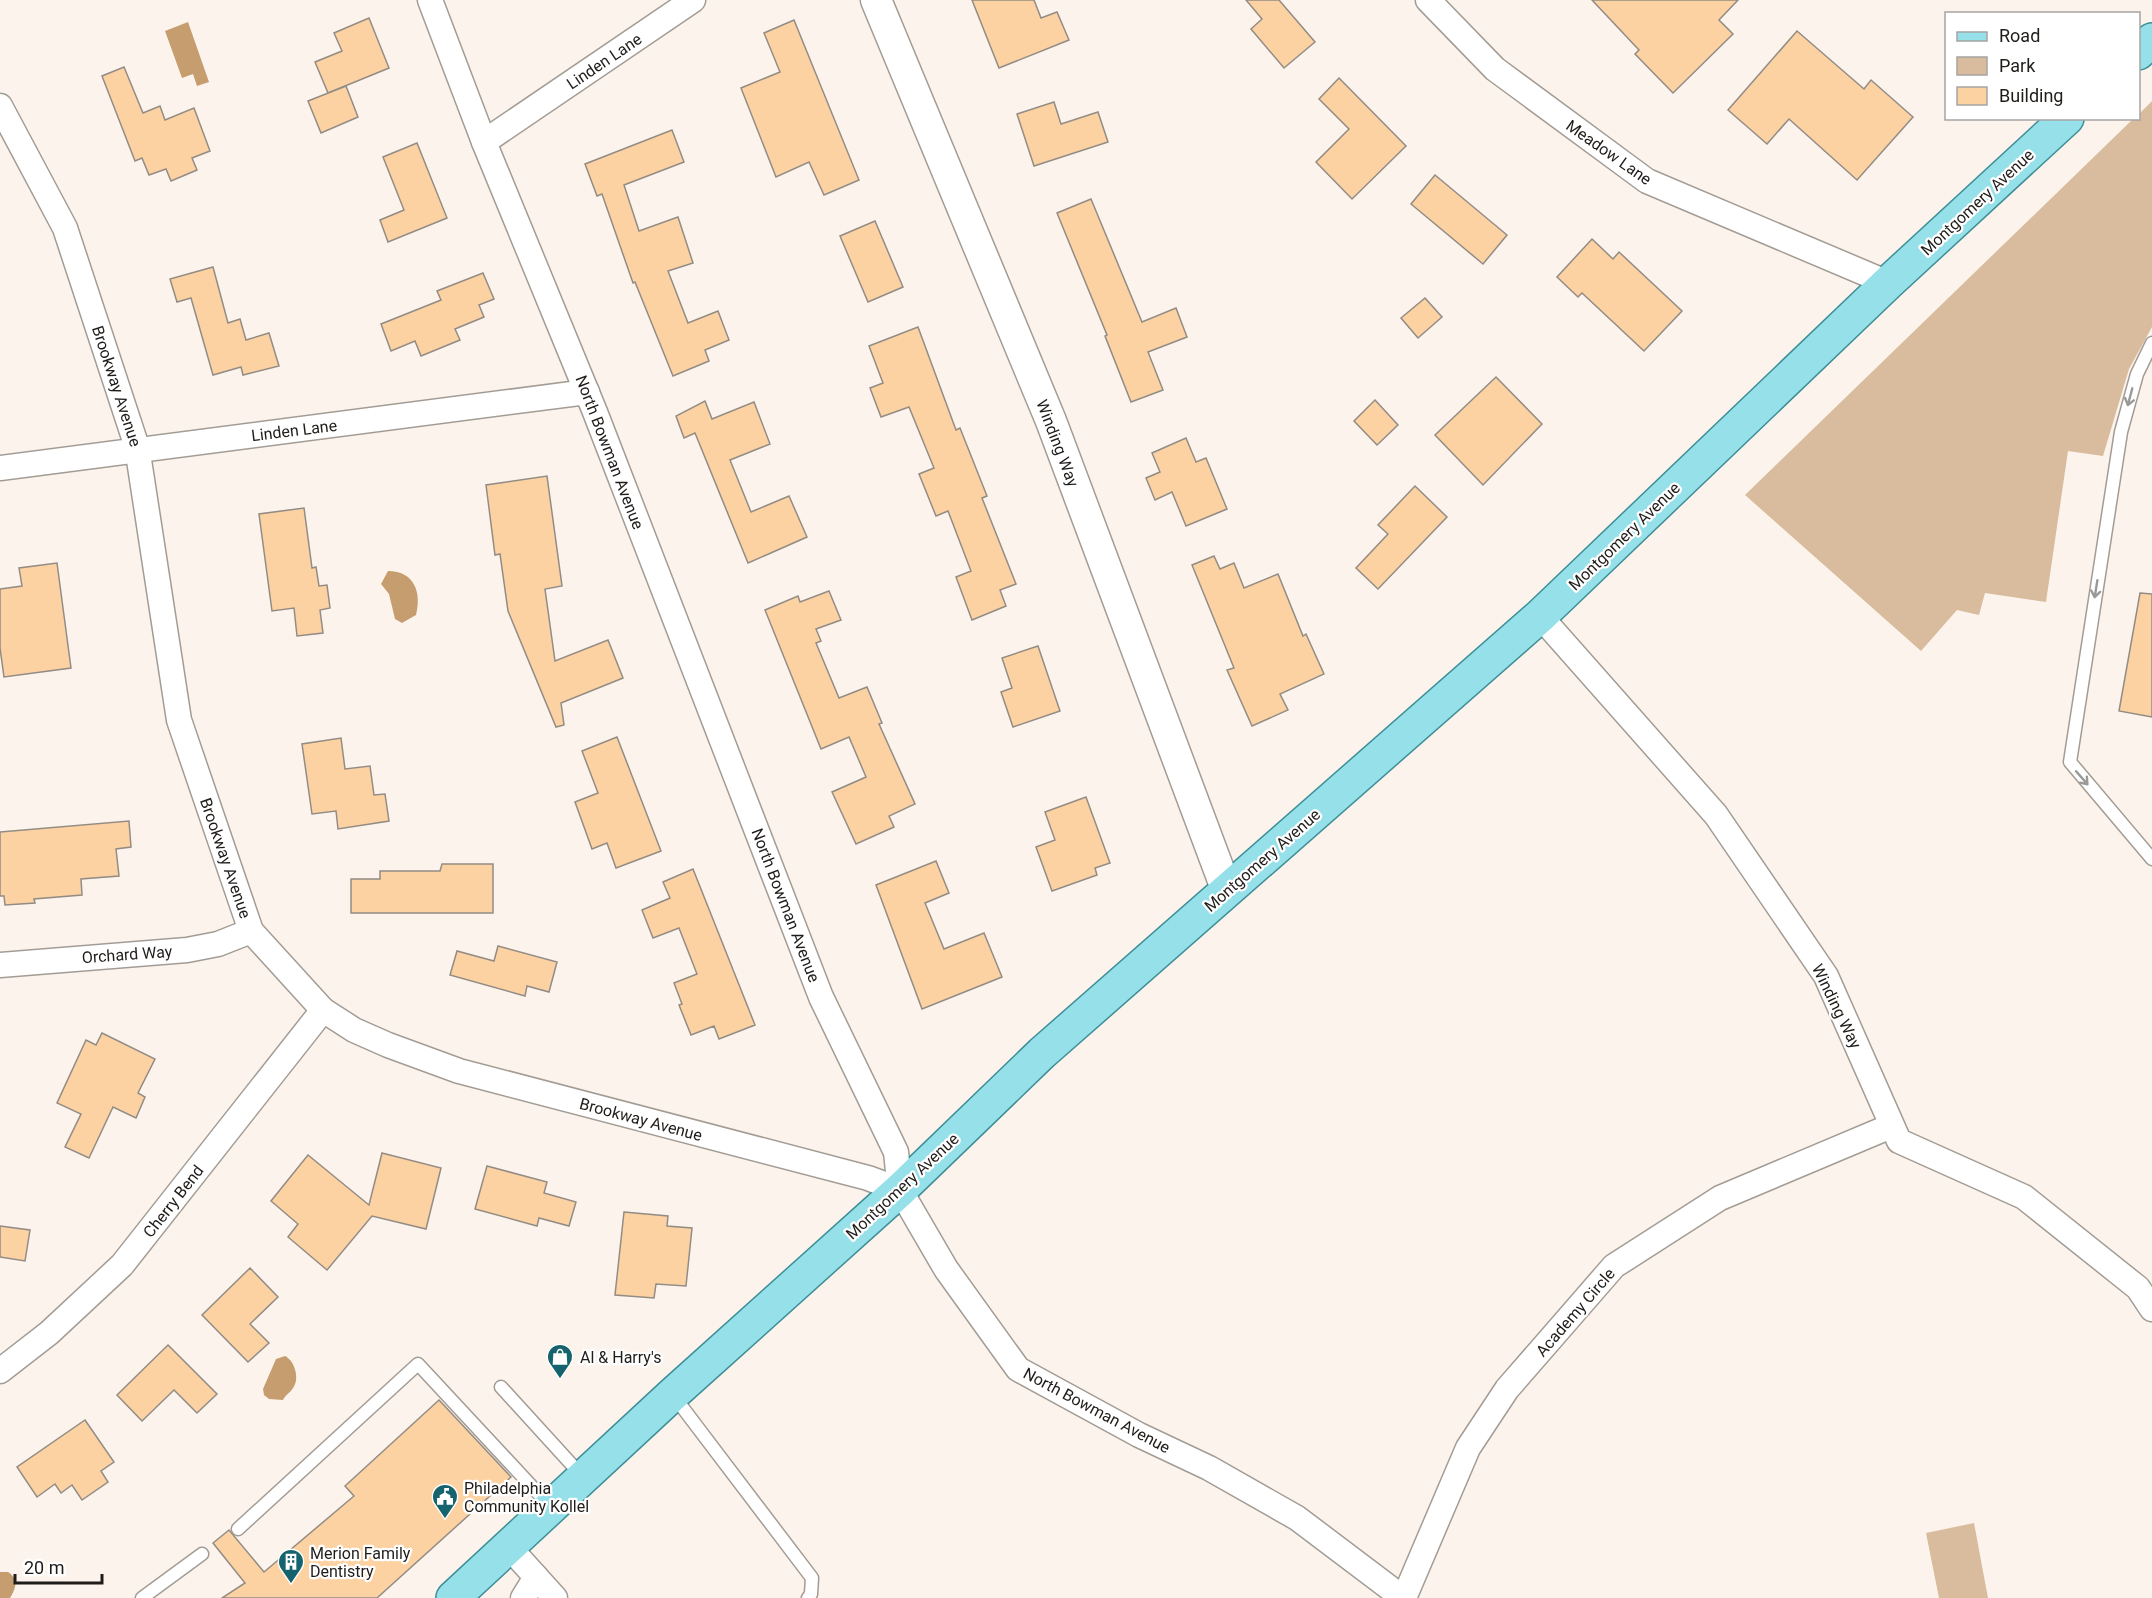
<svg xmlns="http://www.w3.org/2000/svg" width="2152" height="1598" viewBox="0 0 2152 1598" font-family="Roboto,sans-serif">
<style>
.green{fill:#d8bc9d}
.water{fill:#c59d6f}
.building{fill:#fcd2a2;stroke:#938c85;stroke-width:1.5}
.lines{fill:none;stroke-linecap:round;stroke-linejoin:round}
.service-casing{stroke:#a39c95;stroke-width:15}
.minor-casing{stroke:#a39c95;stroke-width:27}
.tertiary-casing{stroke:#a39c95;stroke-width:33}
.primary-casing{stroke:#3e8e97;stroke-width:36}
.service{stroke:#fff;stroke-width:12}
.minor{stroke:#fff;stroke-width:24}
.tertiary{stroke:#fff;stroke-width:30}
.primary{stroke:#95e0e9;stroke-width:33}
.oneway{stroke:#9a9998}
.labels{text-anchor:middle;stroke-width:4.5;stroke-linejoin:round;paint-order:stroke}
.street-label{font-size:16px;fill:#1f1c1a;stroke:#fff}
.poi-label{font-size:16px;fill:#1f1c1a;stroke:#fff;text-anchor:start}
</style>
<rect width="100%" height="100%" fill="#fcf4ec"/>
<g class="green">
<path d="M 2152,101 L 2152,327 L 2129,369 L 2103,456 L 2068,451 L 2046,602 L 1985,593 L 1979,615 L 1957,610 L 1921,651 L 1745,495 L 2133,119 L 2138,118 L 2139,114 Z"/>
<path d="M 1974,1523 L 1988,1598 L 1939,1598 L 1926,1533 Z"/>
</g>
<g class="water">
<path d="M 188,22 L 209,82 L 197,86 L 193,74 L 182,78 L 165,31 Z"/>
<path d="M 388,571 C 414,571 422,592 416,615 L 402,623 L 395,619 L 389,594 L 381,584 Z"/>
<path d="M 285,1356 C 295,1361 300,1379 293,1388 C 290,1393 286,1394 283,1400 L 269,1399 L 264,1395 L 263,1389 L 276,1359 Z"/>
<path d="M 0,1572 L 8,1572 C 19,1579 16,1588 10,1598 L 0,1598 Z"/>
</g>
<g class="building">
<path d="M 972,0 L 1034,0 L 1041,18 L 1057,12 L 1069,40 L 999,68 Z"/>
<path d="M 1246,0 L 1279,0 L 1315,42 L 1284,68 L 1251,29 L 1262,19 Z"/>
<path d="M 1592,0 L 1738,0 L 1719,20 L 1733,34 L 1673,93 L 1635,54 L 1639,50 Z"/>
<path d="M 369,18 L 389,68 L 328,93 L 315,62 L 342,51 L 334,33 Z"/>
<path d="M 794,20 L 859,180 L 824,195 L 809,162 L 776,177 L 741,88 L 780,72 L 764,33 Z"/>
<path d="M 1797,31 L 1864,89 L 1871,80 L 1913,117 L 1857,180 L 1789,119 L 1767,144 L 1728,110 Z"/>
<path d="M 124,67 L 143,113 L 160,106 L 165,120 L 194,108 L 210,151 L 192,158 L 197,170 L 171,181 L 166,169 L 149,175 L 142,158 L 135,161 L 102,76 Z"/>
<path d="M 1339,78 L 1406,146 L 1352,199 L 1316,162 L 1349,129 L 1319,99 Z"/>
<path d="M 346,86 L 358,117 L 321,133 L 308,101 Z"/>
<path d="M 1054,102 L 1061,124 L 1098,112 L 1108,142 L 1034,166 L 1017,114 Z"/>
<path d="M 672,130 L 684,162 L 624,185 L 639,231 L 678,217 L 693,263 L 668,271 L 688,323 L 718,311 L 729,340 L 705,350 L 709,361 L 673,376 L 635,282 L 633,283 L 602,194 L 597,196 L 585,164 Z"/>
<path d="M 417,143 L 447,218 L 388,242 L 380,220 L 404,210 L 383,157 Z"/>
<path d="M 1435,175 L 1507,235 L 1483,264 L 1411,204 Z"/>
<path d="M 1091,199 L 1142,322 L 1176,308 L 1187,337 L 1148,352 L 1163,390 L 1131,402 L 1105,336 L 1107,335 L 1057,213 Z"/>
<path d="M 875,221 L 903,287 L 868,302 L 840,236 Z"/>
<path d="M 1592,239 L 1613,259 L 1619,252 L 1682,311 L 1644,351 L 1582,293 L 1578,297 L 1557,277 Z"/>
<path d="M 213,267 L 228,323 L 240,319 L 246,340 L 269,333 L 279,366 L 243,375 L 241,367 L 213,375 L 191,298 L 177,302 L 170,279 Z"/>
<path d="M 483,273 L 494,299 L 479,305 L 484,317 L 455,329 L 460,340 L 421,356 L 415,341 L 391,351 L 381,324 L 441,300 L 437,291 Z"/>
<path d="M 1425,298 L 1442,317 L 1418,338 L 1401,318 Z"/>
<path d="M 918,327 L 956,430 L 960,428 L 987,496 L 982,498 L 1016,584 L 1000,590 L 1006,606 L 972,620 L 956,577 L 971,571 L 948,511 L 936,516 L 919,474 L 934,468 L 909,407 L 881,417 L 870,388 L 883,383 L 869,346 Z"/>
<path d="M 1496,377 L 1542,424 L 1483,485 L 1435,435 Z"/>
<path d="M 1375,400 L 1398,425 L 1377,445 L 1354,421 Z"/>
<path d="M 705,401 L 712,419 L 754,402 L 770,444 L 730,460 L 751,512 L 789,496 L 807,537 L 748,563 L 695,433 L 684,438 L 676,416 Z"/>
<path d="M 1186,438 L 1196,462 L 1206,458 L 1227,509 L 1186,526 L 1172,492 L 1155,500 L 1146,478 L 1160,472 L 1152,453 Z"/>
<path d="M 547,476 L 562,586 L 545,589 L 555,661 L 608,640 L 623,678 L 561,703 L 564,725 L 556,727 L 508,611 L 500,554 L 495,555 L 486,485 Z"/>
<path d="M 1415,486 L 1447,517 L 1378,589 L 1356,568 L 1388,534 L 1378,525 Z"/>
<path d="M 304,508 L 312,568 L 316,567 L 319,586 L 327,585 L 330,608 L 320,610 L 323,633 L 297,636 L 294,608 L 272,611 L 259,514 Z"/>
<path d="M 1214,556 L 1220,569 L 1234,563 L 1244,588 L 1278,574 L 1303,636 L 1306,634 L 1324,674 L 1280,694 L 1288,710 L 1252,726 L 1227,670 L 1234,668 L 1192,565 Z"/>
<path d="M 57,563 L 71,668 L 4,677 L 0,648 L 0,589 L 22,586 L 19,568 Z"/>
<path d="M 829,591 L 841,620 L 816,629 L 821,641 L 816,643 L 839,698 L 867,687 L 882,723 L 879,724 L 915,804 L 889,816 L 894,827 L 856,844 L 832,792 L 866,777 L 849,737 L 821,749 L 765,610 L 798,596 L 800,602 Z"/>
<path d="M 2140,593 L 2152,594 L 2152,717 L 2119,711 Z"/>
<path d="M 1038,646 L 1060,711 L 1013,727 L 1001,692 L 1012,688 L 1002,658 Z"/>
<path d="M 617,737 L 661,851 L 616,868 L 607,843 L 592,849 L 575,802 L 598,793 L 582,751 Z"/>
<path d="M 341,738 L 345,769 L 370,766 L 374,795 L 385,794 L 389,821 L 338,829 L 336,811 L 312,814 L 302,744 Z"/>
<path d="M 1086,797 L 1110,863 L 1095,868 L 1097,875 L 1052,891 L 1036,847 L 1055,840 L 1045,812 Z"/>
<path d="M 129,821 L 131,847 L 116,849 L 119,876 L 81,879 L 82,895 L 34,899 L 35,903 L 5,905 L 4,896 L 0,896 L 0,832 Z"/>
<path d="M 936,861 L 949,893 L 925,903 L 944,949 L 984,933 L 1002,977 L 922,1009 L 876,885 Z"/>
<path d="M 442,864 L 493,864 L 493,913 L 351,913 L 351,879 L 380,879 L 380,871 L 440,871 Z"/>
<path d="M 693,869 L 755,1025 L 719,1039 L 714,1026 L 691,1035 L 679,1005 L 682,1004 L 674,983 L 697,974 L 679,928 L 653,938 L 642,910 L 670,898 L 663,882 Z"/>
<path d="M 498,946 L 557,962 L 549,992 L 527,986 L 525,996 L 450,975 L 457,951 L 494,961 Z"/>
<path d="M 102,1033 L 155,1059 L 138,1093 L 145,1097 L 136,1118 L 113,1107 L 89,1158 L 65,1147 L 81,1114 L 57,1103 L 86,1040 L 96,1045 Z"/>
<path d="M 382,1153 L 441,1168 L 426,1229 L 372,1216 L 327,1270 L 288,1237 L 298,1224 L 271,1201 L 308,1155 L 369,1205 Z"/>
<path d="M 487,1166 L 547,1182 L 544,1193 L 576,1202 L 569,1226 L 539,1218 L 537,1226 L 475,1209 Z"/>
<path d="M 624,1212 L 668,1216 L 667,1226 L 692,1228 L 686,1286 L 656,1284 L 654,1298 L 615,1295 Z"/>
<path d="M 0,1226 L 30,1230 L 25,1261 L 0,1257 Z"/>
<path d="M 250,1268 L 278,1297 L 250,1324 L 269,1343 L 248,1362 L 202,1315 Z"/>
<path d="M 168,1345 L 217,1394 L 197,1413 L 174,1390 L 142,1421 L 117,1395 Z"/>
<path d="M 439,1400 L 511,1477 L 377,1598 L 222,1598 L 245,1583 L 213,1543 L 229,1530 L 264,1572 L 354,1496 L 345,1486 Z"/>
<path d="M 85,1420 L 114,1462 L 101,1471 L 108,1482 L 82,1500 L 72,1485 L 61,1493 L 55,1484 L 37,1497 L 17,1467 Z"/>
</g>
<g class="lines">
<defs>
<g id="service">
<path d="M 2152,343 L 2137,374 L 2121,432 L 2070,762 L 2152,859"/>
<path d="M 501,1387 L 583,1477"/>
<path d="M 673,1395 L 812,1578 L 811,1594 L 808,1598"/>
<path d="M 238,1529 L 418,1364 L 550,1506"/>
<path d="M 142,1598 L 202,1554"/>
</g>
<g id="minor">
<path d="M 430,0 L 484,142 L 595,412 L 821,997 L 896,1152 L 900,1190 L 946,1269 L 1018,1369 L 1139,1435 L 1209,1468 L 1297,1518 L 1403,1598"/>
<path d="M 1428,0 L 1495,69 L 1647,181 L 1888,283"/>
<path d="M 0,106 L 65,228 L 137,447 L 179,720 L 251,931 L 323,1010 L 354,1030 L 388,1045 L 459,1071 L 868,1178 L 900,1190"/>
<path d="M 484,142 L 693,0"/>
<path d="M 0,468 L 587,392"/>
<path d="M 1540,616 L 1716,815 L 1826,976 L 1899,1141 L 2024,1197 L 2138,1288 L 2152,1309"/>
<path d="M 0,965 L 187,950 L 218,944 L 251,931"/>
<path d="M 0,1371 L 49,1333 L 122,1265 L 323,1010"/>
<path d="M 509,1547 L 555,1598"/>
<path d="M 523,1598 L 536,1577"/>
<path d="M 1404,1598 L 1468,1448 L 1507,1389 L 1614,1266 L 1720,1198 L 1891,1126"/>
</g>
<path id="tertiary" d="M 876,0 L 1051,421 L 1227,891"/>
<g id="primary">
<path d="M 2138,53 L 2152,40"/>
<path d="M 453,1598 L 673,1394 L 900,1190 L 1042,1053 L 1540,616 L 1888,283 L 2067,118"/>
</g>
</defs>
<use href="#service" class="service-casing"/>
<use href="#minor" class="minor-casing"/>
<use href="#tertiary" class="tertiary-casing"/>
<use href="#primary" class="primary-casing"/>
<use href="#service" class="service"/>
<use href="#minor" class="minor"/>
<use href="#tertiary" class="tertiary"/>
<use href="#primary" class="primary"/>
</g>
<defs><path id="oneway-shaft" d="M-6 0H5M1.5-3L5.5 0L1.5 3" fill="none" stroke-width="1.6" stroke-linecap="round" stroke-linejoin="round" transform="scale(1.5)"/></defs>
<g class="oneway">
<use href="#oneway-shaft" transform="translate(2130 397) rotate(105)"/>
<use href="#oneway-shaft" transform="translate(2096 589) rotate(99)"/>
<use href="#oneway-shaft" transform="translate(2082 778) rotate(49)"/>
</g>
<defs>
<symbol id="shop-pin" viewBox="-11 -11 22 30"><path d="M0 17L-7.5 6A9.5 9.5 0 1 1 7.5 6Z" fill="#15636c" stroke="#fff"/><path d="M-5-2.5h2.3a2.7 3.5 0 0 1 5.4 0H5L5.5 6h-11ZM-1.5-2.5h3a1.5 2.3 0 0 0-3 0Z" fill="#fff"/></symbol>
<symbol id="civic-pin" viewBox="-11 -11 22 30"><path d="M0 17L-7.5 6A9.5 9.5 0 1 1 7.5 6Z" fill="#15636c" stroke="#fff"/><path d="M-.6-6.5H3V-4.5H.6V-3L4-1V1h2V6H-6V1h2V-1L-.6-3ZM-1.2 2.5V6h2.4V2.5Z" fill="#fff"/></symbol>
<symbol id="building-pin" viewBox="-11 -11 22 30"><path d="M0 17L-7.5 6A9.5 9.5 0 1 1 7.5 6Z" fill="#15636c" stroke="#fff"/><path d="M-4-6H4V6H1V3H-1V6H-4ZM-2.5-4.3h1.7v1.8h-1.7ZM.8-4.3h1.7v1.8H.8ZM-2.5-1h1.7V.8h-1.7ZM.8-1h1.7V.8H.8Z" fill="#fff"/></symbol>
</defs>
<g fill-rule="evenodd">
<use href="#shop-pin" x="545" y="1342" width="30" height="40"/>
<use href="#civic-pin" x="430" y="1482" width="30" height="40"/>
<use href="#building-pin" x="276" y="1547" width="30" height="40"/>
</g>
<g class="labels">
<g class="street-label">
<text transform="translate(604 61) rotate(-34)" y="6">Linden Lane</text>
<text transform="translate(1609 152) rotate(35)" y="6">Meadow Lane</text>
<text transform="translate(1977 202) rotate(-43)" y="6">Montgomery Avenue</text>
<text transform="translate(117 386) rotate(72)" y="6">Brookway Avenue</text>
<text transform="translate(294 430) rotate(-7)" y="6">Linden Lane</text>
<text transform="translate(1058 443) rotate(69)" y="6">Winding Way</text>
<text transform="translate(610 452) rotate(69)" y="6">North Bowman Avenue</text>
<text transform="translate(1624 536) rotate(-44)" y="6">Montgomery Avenue</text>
<text transform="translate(226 858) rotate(71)" y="6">Brookway Avenue</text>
<text transform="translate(1262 860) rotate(-41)" y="6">Montgomery Avenue</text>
<text transform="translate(786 905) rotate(69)" y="6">North Bowman Avenue</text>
<text transform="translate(127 954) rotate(-4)" y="6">Orchard Way</text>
<text transform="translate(1837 1006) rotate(64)" y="6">Winding Way</text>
<text transform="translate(641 1119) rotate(15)" y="6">Brookway Avenue</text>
<text transform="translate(902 1186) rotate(-43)" y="6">Montgomery Avenue</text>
<text transform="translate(173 1201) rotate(-52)" y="6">Cherry Bend</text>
<text transform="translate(1575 1312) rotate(-49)" y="6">Academy Circle</text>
<text transform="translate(1097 1410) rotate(28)" y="6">North Bowman Avenue</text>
</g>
<g class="poi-label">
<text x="580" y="1363">Al &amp; Harry's</text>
<text x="464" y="1494">Philadelphia<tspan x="464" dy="18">Community Kollel</tspan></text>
<text x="310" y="1559">Merion Family<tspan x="310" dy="18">Dentistry</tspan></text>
</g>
</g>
<rect x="1945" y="12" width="195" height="108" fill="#ffffff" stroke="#a5a4a3" stroke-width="1.5"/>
<rect x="1957" y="32" width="30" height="9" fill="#95e0e9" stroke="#a5a4a3" stroke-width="1.5"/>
<text x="1999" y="42" font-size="18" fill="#1f1c1a">Road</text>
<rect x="1957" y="57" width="30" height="18" fill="#d8bc9d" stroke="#a5a4a3" stroke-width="1.5"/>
<text x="1999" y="72" font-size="18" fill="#1f1c1a">Park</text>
<rect x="1957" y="87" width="30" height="18" fill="#fcd2a2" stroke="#a5a4a3" stroke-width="1.5"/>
<text x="1999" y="102" font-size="18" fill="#1f1c1a">Building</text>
<path d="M15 1574v9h87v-9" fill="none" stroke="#1f1c1a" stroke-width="3"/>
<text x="24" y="1574" font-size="18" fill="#1f1c1a" stroke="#ffffff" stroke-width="4.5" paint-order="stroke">20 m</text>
</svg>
